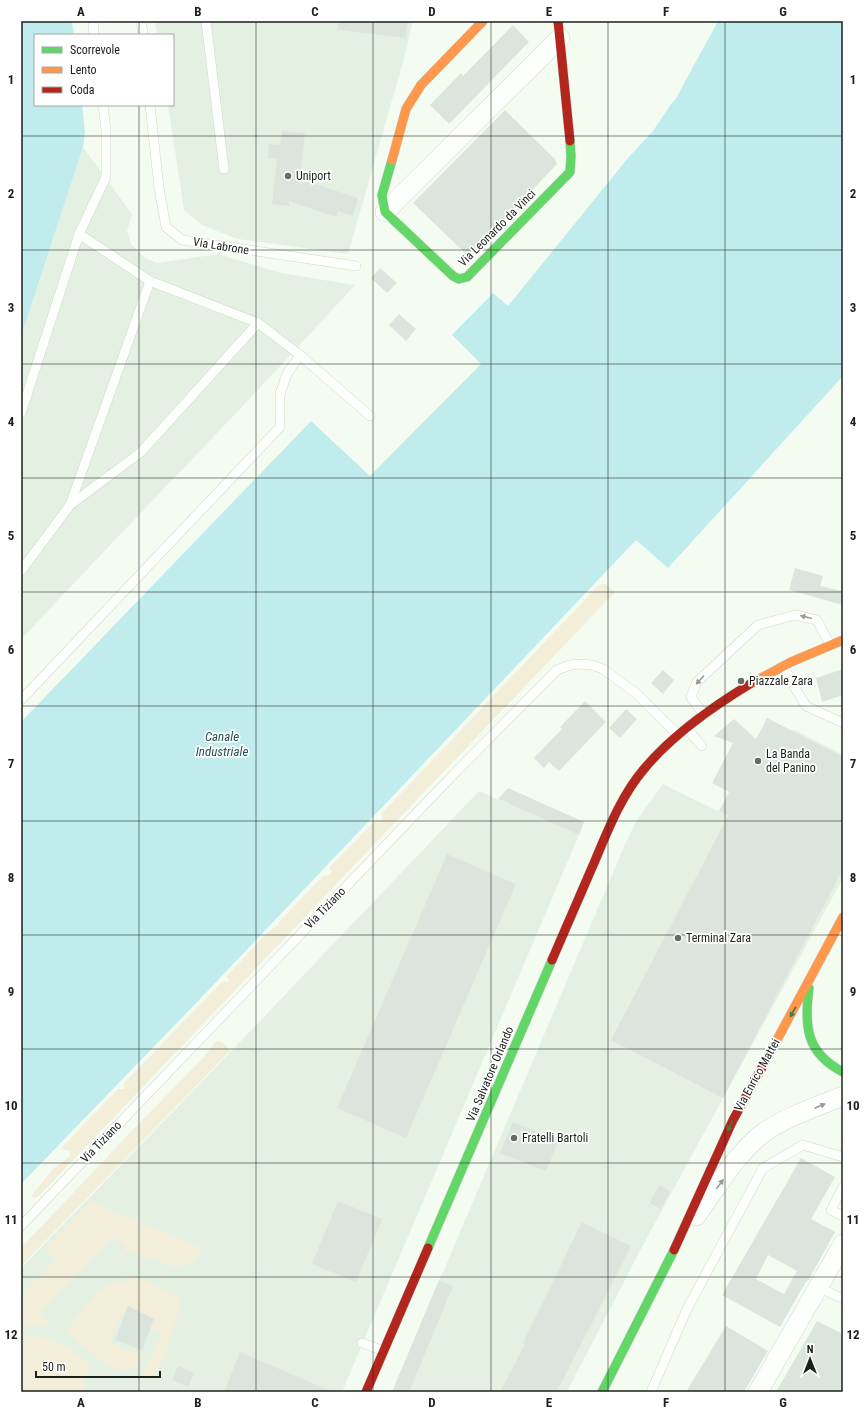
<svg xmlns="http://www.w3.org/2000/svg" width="864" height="1413" viewBox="0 0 864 1413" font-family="'Roboto Condensed',sans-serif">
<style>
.built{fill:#e4f1e2}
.green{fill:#f3eeda}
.water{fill:#c0ecee}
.building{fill:#dce4de;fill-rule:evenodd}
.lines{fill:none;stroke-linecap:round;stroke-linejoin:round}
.lane-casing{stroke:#d0d6cf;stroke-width:10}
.street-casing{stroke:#d0d6cf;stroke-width:20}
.fast-casing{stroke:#d0d6cf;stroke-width:10}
.slow-casing{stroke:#d0d6cf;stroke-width:10}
.jam-casing{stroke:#d0d6cf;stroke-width:10}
.lane{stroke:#fdfffd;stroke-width:9}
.street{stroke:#fdfffd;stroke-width:19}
.fast{stroke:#63d668;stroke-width:9}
.slow{stroke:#ff974d;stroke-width:9}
.jam{stroke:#b3261e;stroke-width:9}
.oneway{fill:#979b97}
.oneway2{fill:#3f7b42}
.grid{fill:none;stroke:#1b201b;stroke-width:1;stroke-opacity:0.55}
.poi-dot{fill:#676d66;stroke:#fff;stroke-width:1.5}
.labels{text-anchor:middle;stroke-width:3.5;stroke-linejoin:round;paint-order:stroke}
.poi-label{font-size:12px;fill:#1b201b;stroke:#fff;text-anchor:start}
.street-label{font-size:12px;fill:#1b201b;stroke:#fff}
.water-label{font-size:13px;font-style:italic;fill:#1f5257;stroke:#fff}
.neatline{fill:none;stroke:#1b201b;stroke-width:1.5}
.grid-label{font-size:13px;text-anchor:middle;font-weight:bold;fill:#1b201b}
</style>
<rect width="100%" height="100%" fill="#f4fcf2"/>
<g class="built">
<path d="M 155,21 L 413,21 L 405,55 L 348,254 L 237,239 L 202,225 L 184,210 L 168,105 L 173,105 L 173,35 L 157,35 Z"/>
<path d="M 83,147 L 132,214 L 127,231 L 131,244 L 145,258 L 157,263 L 218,254 L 281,273 L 355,285 L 273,374 L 21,639 L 21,337 Z"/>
<path d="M 793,729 L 843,755 L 843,878 L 642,1247 L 567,1392 L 392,1392 L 623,849 L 636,821 L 663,784 L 742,823 Z"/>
<path d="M 479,791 L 579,835 L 342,1392 L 21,1392 L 21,1268 L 218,1065 Z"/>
</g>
<g class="green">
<path d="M 605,584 L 615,592 L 38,1197 L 33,1198 L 31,1196 L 54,1168 L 70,1156 L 70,1151 L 60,1149 L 118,1089 L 124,1089 L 124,1083 L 223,981 L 227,982 L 229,980 L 226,977 L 269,931 L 279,925 L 279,922 L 323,876 L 329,875 L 332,871 L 329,868 L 376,820 L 380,821 L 383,818 L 381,814 L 599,585 Z"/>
<path d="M 216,1041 C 223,1041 226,1046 230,1051 L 21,1266 L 21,1248 L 125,1138 L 204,1057 Z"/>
<path d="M 90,1201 L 198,1247 L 202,1249 C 198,1262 189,1263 178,1268 L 154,1259 L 140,1256 L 130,1250 L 120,1257 L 127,1247 L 113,1237 L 41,1312 L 49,1324 L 46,1326 L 21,1326 L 21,1292 L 23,1294 L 56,1259 L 44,1249 Z"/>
<path d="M 127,1275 L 145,1280 L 178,1298 L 181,1305 L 168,1344 L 167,1355 L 154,1375 L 148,1377 L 148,1382 L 141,1379 L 162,1333 L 120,1317 L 110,1343 L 142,1356 L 138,1365 L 121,1372 L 96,1358 L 92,1352 L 68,1333 L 68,1328 L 96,1294 L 118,1280 L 129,1283 L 130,1280 L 126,1279 Z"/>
<path d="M 32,1335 C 39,1338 45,1337 51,1339 C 67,1344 79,1356 91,1366 L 80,1392 L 21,1392 L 21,1336 L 27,1338 Z"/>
</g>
<g class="water">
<path d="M 21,21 L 72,21 L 74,35 L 35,35 L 35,105 L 82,105 L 85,132 L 83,147 L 21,337 Z"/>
<path d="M 718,21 L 843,21 L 843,376 L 668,568 L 636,540 L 199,1000 L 21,1184 L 21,722 L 311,421 L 370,476 L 481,364 L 452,335 L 493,293 L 508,306 L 628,158 L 653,131 L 671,104 L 675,100 Z"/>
</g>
<g class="building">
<path d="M 338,21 L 408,21 L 406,38 L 338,30 Z"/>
<path d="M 513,25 L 529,42 L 449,124 L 430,105 L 461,73 L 463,76 Z"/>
<path d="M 505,110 L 555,159 L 557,164 L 474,252 L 470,253 L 464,252 L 413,203 Z"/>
<path d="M 282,131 L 305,133 L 300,179 L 358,198 L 353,216 L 338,211 L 336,217 L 289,201 L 289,206 L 272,204 L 277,159 L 268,158 L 269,144 L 280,145 Z"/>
<path d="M 380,268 L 397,283 L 387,293 L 371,278 Z"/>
<path d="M 399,314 L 416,329 L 406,341 L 389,325 Z"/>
<path d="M 795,568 L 823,576 L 820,586 L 843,591 L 843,605 L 789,590 Z"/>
<path d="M 843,669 L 843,695 L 822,702 L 816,678 Z"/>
<path d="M 663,670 L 674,680 L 663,694 L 651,683 Z"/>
<path d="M 585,701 L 606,722 L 559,771 L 549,762 L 544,768 L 534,758 L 562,729 L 560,727 Z"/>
<path d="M 626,709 L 637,719 L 620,738 L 609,728 Z"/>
<path d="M 767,718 L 843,757 L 843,869 L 723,1098 L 611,1040 L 728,816 L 719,811 L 729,792 L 712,783 L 733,743 L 714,736 L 734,719 L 756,739 Z"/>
<path d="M 508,788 L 584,822 L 579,835 L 498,799 Z"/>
<path d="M 447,854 L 516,884 L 406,1138 L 337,1108 Z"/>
<path d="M 513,1122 L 559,1140 L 546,1171 L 500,1153 Z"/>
<path d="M 801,1158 L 835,1177 L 811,1219 L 835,1232 L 808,1281 L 807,1280 L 780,1327 L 722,1295 ZM 768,1255 L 797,1271 L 784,1294 L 756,1279 Z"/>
<path d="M 659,1185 L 670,1191 L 661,1209 L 650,1203 Z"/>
<path d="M 338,1201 L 382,1219 L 356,1282 L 312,1264 Z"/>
<path d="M 582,1222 L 631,1246 L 557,1392 L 500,1392 L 525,1344 L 523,1343 Z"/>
<path d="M 439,1280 L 453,1286 L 409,1392 L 392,1392 Z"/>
<path d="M 128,1306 L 154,1319 L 142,1350 L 115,1340 Z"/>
<path d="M 817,1321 L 843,1334 L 843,1392 L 776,1392 Z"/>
<path d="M 726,1326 L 768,1351 L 744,1392 L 686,1392 Z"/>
<path d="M 240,1352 L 333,1392 L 224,1392 Z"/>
<path d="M 178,1366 L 194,1373 L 188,1387 L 172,1380 Z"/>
</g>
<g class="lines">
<defs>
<g id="lane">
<path d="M 93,21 L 94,35"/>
<path d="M 141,21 L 143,35"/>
<path d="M 206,21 L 224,169"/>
<path d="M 150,105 L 159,188 L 166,227 L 182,240 L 356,266"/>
<path d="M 79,234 L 150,281 L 258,323 L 300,355 L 370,416"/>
<path d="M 21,413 L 79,234 L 106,177 L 106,130 L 103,105"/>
<path d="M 70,505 L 141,452 L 258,323"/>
<path d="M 21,571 L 70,505 L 150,281"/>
<path d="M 784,667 L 795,688 L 806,706 L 843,723"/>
<path d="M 21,700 L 280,427 L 280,394 L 287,374 L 300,355"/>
<path d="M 704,715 L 691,697 L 697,682 L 758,625 L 795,615 L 817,620 L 830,645"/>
<path d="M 686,728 L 702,746"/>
<path d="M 843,1187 L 831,1210 L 843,1216"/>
<path d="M 21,1226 L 452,776 L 557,670 L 570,665 L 581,664 L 592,665 L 603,669 L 637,694 L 678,735"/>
<path d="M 819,1287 L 838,1297"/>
<path d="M 362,1343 L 384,1351"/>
<path d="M 651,1392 L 687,1309 L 763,1168 L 803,1145 L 843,1157"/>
</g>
<g id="street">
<path d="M 385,212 L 560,38"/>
<path d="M 696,1216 C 715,1190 737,1153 762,1134 C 785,1117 816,1107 843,1096"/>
<path d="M 758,1392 L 843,1244"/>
</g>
<g id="fast">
<path d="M 392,160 L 382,195 L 385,212 L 453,276 L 459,279 L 467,277 L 570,172 L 571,156 L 570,141"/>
<path d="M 809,988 C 804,1026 806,1053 843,1072"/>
<path d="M 428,1248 L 552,960"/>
<path d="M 602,1392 L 674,1250"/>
</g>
<g id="slow">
<path d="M 392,160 L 406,109 L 421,85 L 483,21"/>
<path d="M 750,684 L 791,662 L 843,640"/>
<path d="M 764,1064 L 843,917"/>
</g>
<g id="jam">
<path d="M 558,21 L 570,141"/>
<path d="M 552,960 C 566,928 580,895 594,863 C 608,830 621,796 644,769 C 673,734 712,707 750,684"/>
<path d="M 674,1250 L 733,1120 L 764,1064"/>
<path d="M 366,1392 L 428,1248"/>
</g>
</defs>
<use href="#lane" class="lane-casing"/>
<use href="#street" class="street-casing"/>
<use href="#fast" class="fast-casing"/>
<use href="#slow" class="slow-casing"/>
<use href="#jam" class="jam-casing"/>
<use href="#lane" class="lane"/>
<use href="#street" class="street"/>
<use href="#fast" class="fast"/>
<use href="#slow" class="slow"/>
<use href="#jam" class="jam"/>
</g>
<defs><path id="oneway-solid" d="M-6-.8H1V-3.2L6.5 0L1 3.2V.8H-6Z"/></defs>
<g class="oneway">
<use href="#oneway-solid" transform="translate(806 617) rotate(-166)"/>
<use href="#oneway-solid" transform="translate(700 680) rotate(132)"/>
<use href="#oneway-solid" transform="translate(820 1106) rotate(-23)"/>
<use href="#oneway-solid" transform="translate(720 1184) rotate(-53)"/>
</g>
<g class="oneway2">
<use href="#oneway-solid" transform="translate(793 1012) rotate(119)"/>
<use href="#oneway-solid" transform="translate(730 1126) rotate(115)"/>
</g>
<path class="grid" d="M 139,21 L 139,35M 256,21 L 256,1392M 373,21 L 373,1392M 491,21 L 491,1392M 608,21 L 608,1392M 725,21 L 725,1392M 139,105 L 139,1392M 21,136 L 843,136M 21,250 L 843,250M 21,364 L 843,364M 21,478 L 843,478M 21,592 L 843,592M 21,706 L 843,706M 21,821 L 843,821M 21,935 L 843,935M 21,1049 L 843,1049M 21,1163 L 843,1163M 21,1277 L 843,1277"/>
<g class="poi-dot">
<circle cx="288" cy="176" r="4"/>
<circle cx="741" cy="681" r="4"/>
<circle cx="758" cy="761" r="4"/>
<circle cx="678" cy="938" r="4"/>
<circle cx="514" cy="1138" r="4"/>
</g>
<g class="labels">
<g class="poi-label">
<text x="296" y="180">Uniport</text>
<text x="749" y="685">Piazzale Zara</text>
<text x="766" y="758">La Banda<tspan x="766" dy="14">del Panino</tspan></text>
<text x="686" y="942">Terminal Zara</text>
<text x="522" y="1142">Fratelli Bartoli</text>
</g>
<g class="street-label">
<text transform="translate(497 228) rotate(-45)" y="4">Via Leonardo da Vinci</text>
<text transform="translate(221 246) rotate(9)" y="4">Via Labrone</text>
<text transform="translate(325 908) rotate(-46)" y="4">Via Tiziano</text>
<text transform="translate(490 1074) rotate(-67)" y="4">Via Salvatore Orlando</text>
<text transform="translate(757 1075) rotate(-61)" y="4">Via Enrico Mattei</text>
<text transform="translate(101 1142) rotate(-46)" y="4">Via Tiziano</text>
</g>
<g class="water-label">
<text x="222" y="741">Canale<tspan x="222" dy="15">Industriale</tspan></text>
</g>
</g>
<rect width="864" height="1413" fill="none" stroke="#ffffff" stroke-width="44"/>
<rect x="34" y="34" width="140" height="72" fill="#ffffff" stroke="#a4a6a4"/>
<rect x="42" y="47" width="20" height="6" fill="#63d668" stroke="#a4a6a4"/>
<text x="70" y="54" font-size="12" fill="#1b201b">Scorrevole</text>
<rect x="42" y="67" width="20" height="6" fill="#ff974d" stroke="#a4a6a4"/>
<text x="70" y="74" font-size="12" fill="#1b201b">Lento</text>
<rect x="42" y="87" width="20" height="6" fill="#b3261e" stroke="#a4a6a4"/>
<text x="70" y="94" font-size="12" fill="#1b201b">Coda</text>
<g transform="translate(810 1359)" stroke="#ffffff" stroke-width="3" paint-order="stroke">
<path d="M0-3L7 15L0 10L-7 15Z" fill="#1b201b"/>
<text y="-6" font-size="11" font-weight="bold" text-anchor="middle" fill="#1b201b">N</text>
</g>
<path d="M36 1371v6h124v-6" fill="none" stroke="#1b201b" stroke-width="2"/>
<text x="42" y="1371" font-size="12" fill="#1b201b" stroke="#ffffff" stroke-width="3" paint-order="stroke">50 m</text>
<rect x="22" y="22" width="820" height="1369" class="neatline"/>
<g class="grid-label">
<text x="81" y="16">A</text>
<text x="198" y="16">B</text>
<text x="315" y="16">C</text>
<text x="432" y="16">D</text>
<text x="549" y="16">E</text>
<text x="666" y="16">F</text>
<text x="783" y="16">G</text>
<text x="11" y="84">1</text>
<text x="853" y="84">1</text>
<text x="11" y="198">2</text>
<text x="853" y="198">2</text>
<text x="11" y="312">3</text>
<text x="853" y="312">3</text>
<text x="11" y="426">4</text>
<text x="853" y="426">4</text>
<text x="11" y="540">5</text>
<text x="853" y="540">5</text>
<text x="11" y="654">6</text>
<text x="853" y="654">6</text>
<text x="11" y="768">7</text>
<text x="853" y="768">7</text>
<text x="11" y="882">8</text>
<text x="853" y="882">8</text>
<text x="11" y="996">9</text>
<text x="853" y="996">9</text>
<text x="11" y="1110">10</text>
<text x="853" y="1110">10</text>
<text x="11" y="1224">11</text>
<text x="853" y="1224">11</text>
<text x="11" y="1339">12</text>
<text x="853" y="1339">12</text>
<text x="81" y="1407">A</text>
<text x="198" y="1407">B</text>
<text x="315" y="1407">C</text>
<text x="432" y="1407">D</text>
<text x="549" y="1407">E</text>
<text x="666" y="1407">F</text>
<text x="783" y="1407">G</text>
</g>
</svg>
